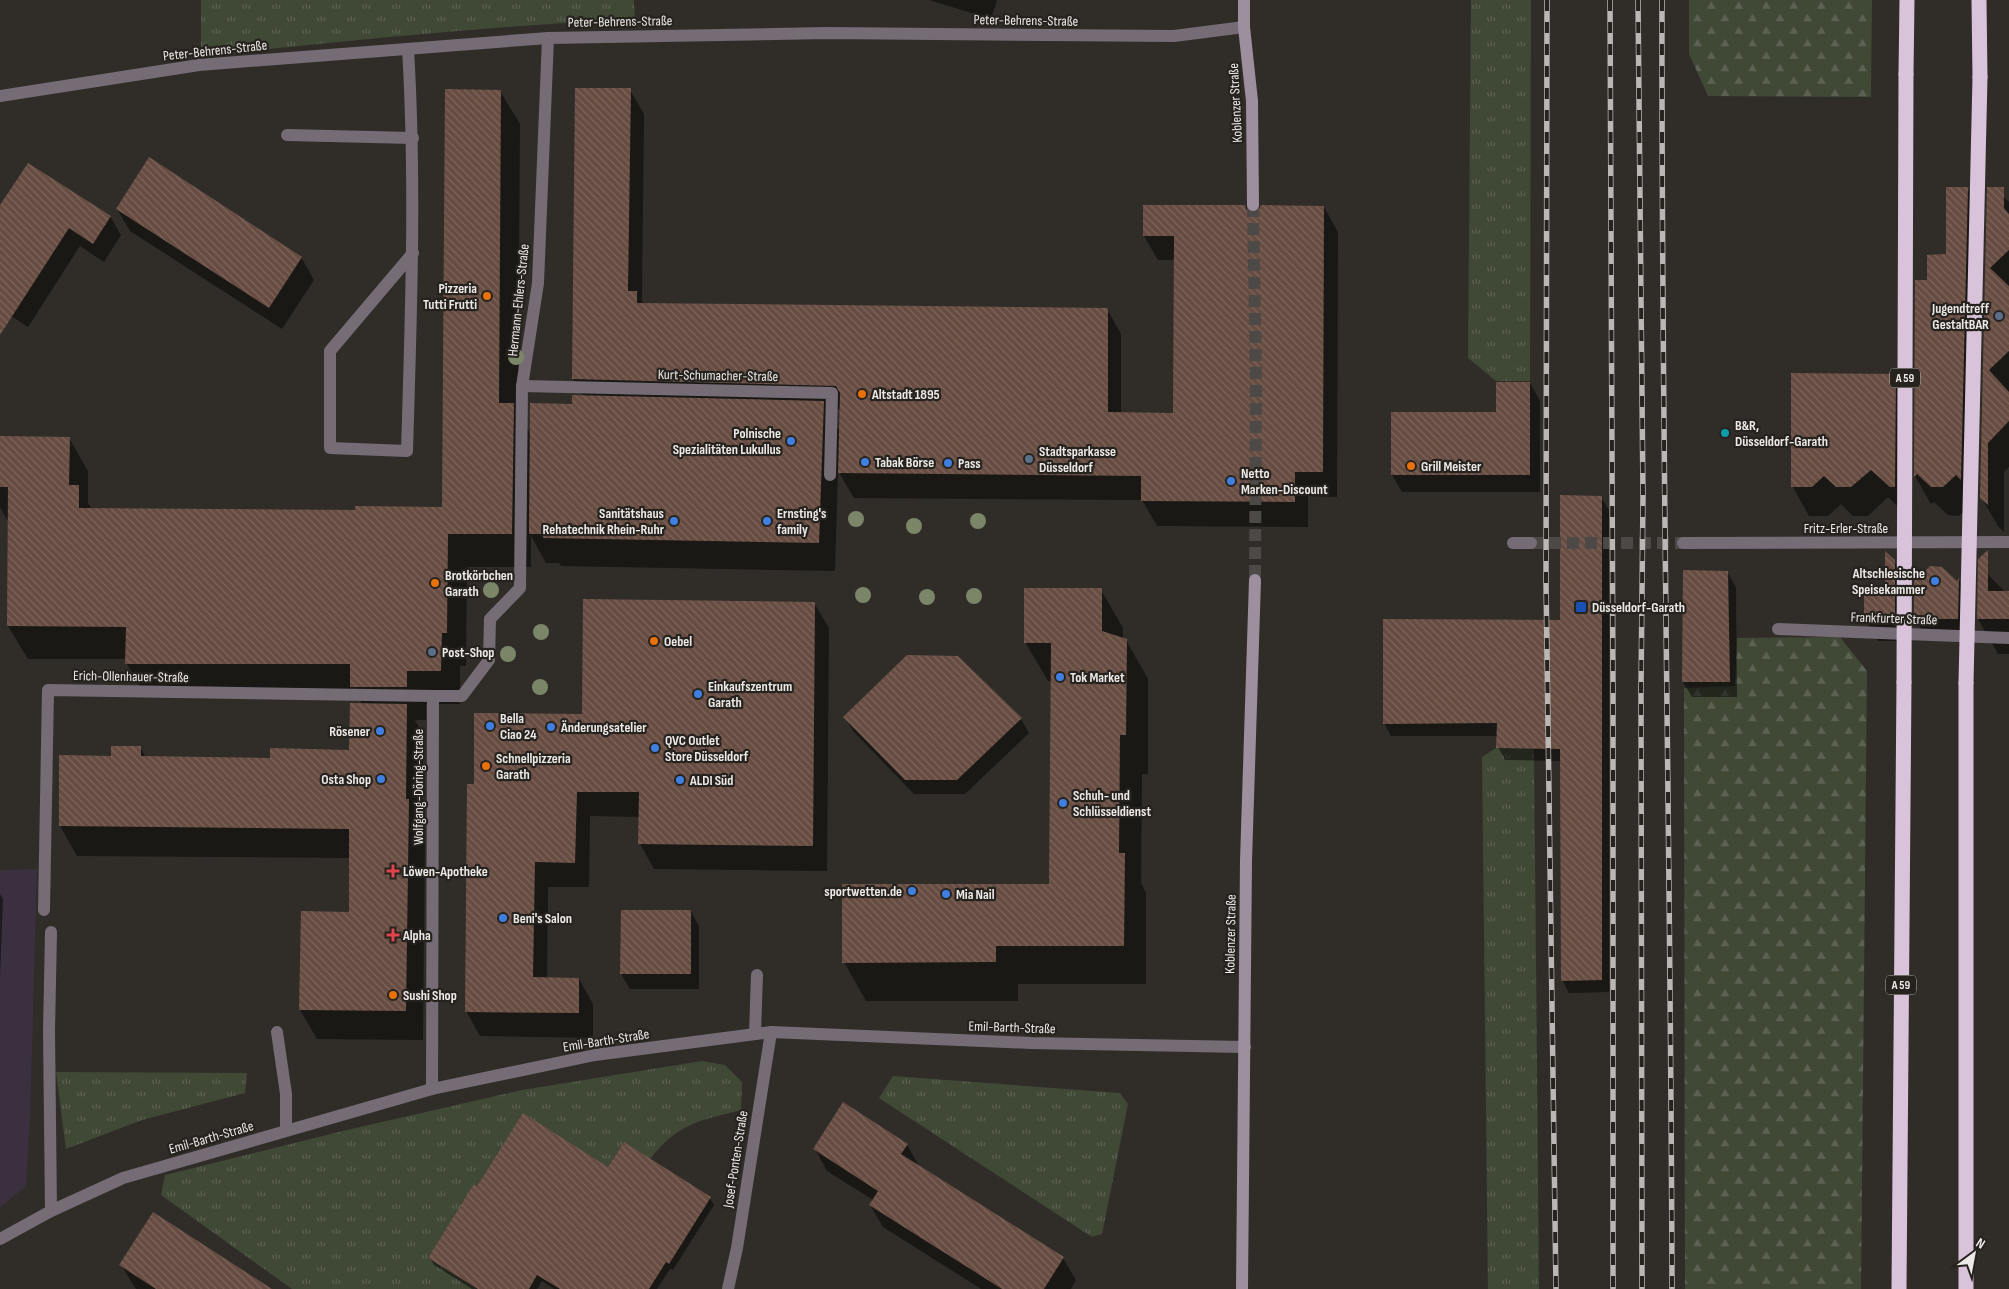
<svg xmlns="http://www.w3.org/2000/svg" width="2009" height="1289" viewBox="0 0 2009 1289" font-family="'Sofia Sans Condensed',sans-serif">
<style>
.education{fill:#3b3040}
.grass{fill:url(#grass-tufts)}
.forest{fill:url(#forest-firs)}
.shadow{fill:#0007;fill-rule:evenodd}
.building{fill:url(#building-back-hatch)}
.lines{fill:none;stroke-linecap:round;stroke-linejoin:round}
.pedestrian-tunnel{stroke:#4c4946;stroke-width:12;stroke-dasharray:12 6;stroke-linecap:butt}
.secondary-tunnel{stroke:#4c4946;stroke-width:12;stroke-dasharray:12 6;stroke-linecap:butt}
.service{stroke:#756c76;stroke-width:12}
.pedestrian{stroke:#756c76;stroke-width:12}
.minor{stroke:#756c76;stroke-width:12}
.secondary{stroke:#9d8f9e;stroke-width:12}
.motorway{stroke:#d9c3da;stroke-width:15}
.rail-casing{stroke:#bab7b4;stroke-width:5.5}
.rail{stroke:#26231f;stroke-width:4;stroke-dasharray:11;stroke-linecap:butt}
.motorway-bridge{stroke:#d9c3da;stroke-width:15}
.tree{fill:#7b8568}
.food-dot{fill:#e8710a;stroke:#26231f;stroke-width:2}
.service-dot{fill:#5c6f8a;stroke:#26231f;stroke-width:2}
.culture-dot{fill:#0f9aa8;stroke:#26231f;stroke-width:2}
.shop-dot{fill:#3f7fe0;stroke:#26231f;stroke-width:2}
.transit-dot{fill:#1a4fb4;stroke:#26231f;stroke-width:2}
.health-dot{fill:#e0444e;stroke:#26231f;stroke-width:2}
.labels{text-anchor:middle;stroke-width:4.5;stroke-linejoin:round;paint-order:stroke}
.shield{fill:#26231f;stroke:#b1aeab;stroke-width:1}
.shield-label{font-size:12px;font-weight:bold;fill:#ece9e7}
.street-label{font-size:14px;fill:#ece9e7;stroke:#26231f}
.poi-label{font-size:14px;font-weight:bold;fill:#ece9e7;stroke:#26231f;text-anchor:start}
</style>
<defs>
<pattern id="grass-tufts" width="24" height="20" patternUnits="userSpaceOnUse" patternTransform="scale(1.25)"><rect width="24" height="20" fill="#404836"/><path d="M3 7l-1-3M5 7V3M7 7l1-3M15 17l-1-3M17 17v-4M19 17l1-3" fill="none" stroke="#5c6253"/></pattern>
<pattern id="forest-firs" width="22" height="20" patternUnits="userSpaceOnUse" patternTransform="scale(1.25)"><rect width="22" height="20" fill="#404836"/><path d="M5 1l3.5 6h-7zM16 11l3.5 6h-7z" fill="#5c6253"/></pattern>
<pattern id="building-back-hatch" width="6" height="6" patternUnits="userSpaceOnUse" patternTransform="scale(1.25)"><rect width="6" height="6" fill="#674c42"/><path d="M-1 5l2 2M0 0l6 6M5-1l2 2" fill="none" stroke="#7d665d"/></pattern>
</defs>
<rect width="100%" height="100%" fill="#302d29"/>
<path class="education" d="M 37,869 L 30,1119 L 26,1186 L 0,1207 L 0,870 Z"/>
<g class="grass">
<path d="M 201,0 L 634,0 L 635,19 C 490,26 346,41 201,56 Z"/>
<path d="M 1471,0 L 1531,0 L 1530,381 L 1496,381 L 1468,358 Z"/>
<path d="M 1496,748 L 1534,748 L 1539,1289 L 1488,1289 L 1482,757 Z"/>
<path d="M 702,1061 L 725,1065 L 742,1082 L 741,1110 C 699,1121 678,1123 650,1159 L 624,1142 L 608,1167 L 523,1114 L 477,1186 L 475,1184 L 428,1258 L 478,1289 L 292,1289 L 161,1195 L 165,1175 L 347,1130 L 522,1090 Z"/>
<path d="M 56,1072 L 247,1073 L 245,1093 L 142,1120 L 66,1149 Z"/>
<path d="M 893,1076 L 1120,1093 L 1128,1104 L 1102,1234 L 1092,1237 L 879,1098 Z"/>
</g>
<g class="forest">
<path d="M 1689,0 L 1872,0 L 1871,97 L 1708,96 L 1689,54 Z"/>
<path d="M 1840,637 L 1867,671 L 1861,1289 L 1685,1289 L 1684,688 L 1735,686 L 1737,638 Z"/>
</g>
<g class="shadow">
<path d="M 929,0 L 997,0 L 991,19 Z"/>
<path d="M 630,90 L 644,114 L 642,301 L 643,304 L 1107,309 L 1121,334 L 1121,413 L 1175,414 L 1175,260 L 1158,260 L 1144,236 L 1244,206 L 1247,211 L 1252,214 L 1324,207 L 1338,232 L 1337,497 L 1308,496 L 1308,527 L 1157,526 L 1142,500 L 854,498 L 838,471 L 835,571 L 561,566 L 559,563 L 546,563 L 531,536 L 531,567 L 467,567 L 466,666 L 460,666 L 460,704 L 426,704 L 426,720 L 415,720 L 423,735 L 422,826 L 425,830 L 423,1040 L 317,1039 L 300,1010 L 350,913 L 350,858 L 77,856 L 60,826 L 61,757 L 112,758 L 140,747 L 146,758 L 271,759 L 351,751 L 362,704 L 358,697 L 146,697 L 127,664 L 127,659 L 28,659 L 8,626 L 9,520 L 7,520 L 0,507 L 0,437 L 69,438 L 88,471 L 88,503 L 92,509 L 357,511 L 444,508 L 500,91 L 520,124 L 518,413 L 531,435 L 584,397 L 573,379 ZM 827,409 L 841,409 L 840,432 Z"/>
<path d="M 1967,188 L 1984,217 L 1973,503 L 1959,516 L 1948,515 L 1934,502 L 1931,504 L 1915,476 L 1916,281 L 1928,281 L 1947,255 Z"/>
<path d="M 1988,188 L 1995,188 L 2009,202 L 2009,467 L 2004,472 L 2004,532 L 1998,526 L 1981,497 Z"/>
<path d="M 0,207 L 110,216 L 121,235 L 104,262 L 80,246 L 28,327 L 0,309 Z"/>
<path d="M 117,209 L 301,257 L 314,280 L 282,329 L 130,231 Z"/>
<path d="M 1793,375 L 1895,376 L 1911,404 L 1908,516 L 1888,497 L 1868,516 L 1853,516 L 1841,504 L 1828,516 L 1809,516 L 1793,487 Z"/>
<path d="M 1530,383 L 1540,401 L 1540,492 L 1402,492 L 1392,475 L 1497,414 Z"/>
<path d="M 1601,497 L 1609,510 L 1609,992 L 1569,993 L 1562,980 L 1562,761 L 1505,760 L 1498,747 L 1498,736 L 1391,736 L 1384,723 L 1561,621 Z"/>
<path d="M 1894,561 L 1907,584 L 1907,641 L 1878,641 L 1865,619 L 1886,592 ZM 1894,613 L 1896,613 L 1896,626 L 1894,626 Z"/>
<path d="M 1979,565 L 2009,596 L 2009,654 L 1998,654 L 1978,619 Z"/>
<path d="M 1684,571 L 1727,572 L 1736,587 L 1737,697 L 1692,697 L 1683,682 Z"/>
<path d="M 1915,580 L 1957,583 L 1959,580 L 1971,602 L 1970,641 L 1928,641 L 1915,619 Z"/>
<path d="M 1101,590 L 1123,628 L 1123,639 L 1126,640 L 1148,679 L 1148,774 L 1142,774 L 1141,883 L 1146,893 L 1146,984 L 1018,984 L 1018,1001 L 866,1001 L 844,962 L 1051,885 L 1052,681 L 1048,681 L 1025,642 Z"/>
<path d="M 814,603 L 829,628 L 827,871 L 654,869 L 640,844 L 640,817 L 590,816 L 589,887 L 548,887 L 547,979 L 579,979 L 593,1004 L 593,1038 L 480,1036 L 466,1011 L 475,785 L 583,716 Z"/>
<path d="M 845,717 L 1021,719 L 1029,733 L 965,794 L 914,794 L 853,731 Z"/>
<path d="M 0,894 L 3,899 L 0,978 Z"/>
<path d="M 691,911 L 699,926 L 699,989 L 630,989 L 621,974 Z"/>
<path d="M 907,1145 L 920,1167 L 1063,1258 L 1076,1280 L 1071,1289 L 981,1289 L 883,1227 L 870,1205 L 873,1200 L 827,1171 L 815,1149 Z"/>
<path d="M 609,1168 L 710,1198 L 714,1205 L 673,1270 L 670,1269 L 657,1289 L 554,1289 L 542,1281 L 537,1289 L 472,1289 L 434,1265 L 430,1258 L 477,1188 Z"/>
<path d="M 121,1265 L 260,1289 L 136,1289 Z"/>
</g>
<g class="building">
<path d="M 575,88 L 631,88 L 628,291 L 637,291 L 637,303 L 1108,308 L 1108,412 L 1173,413 L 1174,236 L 1143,236 L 1143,205 L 1245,205 L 1246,210 L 1253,213 L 1258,212 L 1261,205 L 1324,206 L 1323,472 L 1295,472 L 1295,502 L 1141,501 L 1141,476 L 838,473 L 840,393 L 836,386 L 572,379 Z"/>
<path d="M 445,89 L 501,90 L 499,403 L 514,403 L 512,534 L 448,534 L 447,633 L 442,633 L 441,671 L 407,671 L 407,687 L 350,687 L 350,664 L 125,664 L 126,627 L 7,626 L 8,487 L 0,487 L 0,436 L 70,437 L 69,485 L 79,485 L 79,508 L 355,510 L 355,506 L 442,507 Z"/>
<path d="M 149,157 L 302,257 L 269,308 L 116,209 Z"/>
<path d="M 28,163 L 111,216 L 93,244 L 69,228 L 0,335 L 0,205 Z"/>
<path d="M 1946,187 L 1968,187 L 1961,480 L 1956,475 L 1943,487 L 1931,487 L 1917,474 L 1914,477 L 1915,280 L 1927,280 L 1927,255 L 1946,254 Z"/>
<path d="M 1987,187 L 2004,187 L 2004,208 L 2009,214 L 2009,250 L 1990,268 L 2009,286 L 2009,351 L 1989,370 L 2009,392 L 2009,421 L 1988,443 L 1988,505 L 1980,498 Z"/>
<path d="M 1791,373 L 1896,374 L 1895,487 L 1890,487 L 1871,470 L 1851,487 L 1836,487 L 1824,476 L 1812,487 L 1791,487 Z"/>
<path d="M 1496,382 L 1530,382 L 1530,475 L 1391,475 L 1391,412 L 1496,412 Z"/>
<path d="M 572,395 L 824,401 L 819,543 L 543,538 L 543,534 L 529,534 L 530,403 L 572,404 Z"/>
<path d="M 1560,495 L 1602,496 L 1602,980 L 1561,981 L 1560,749 L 1496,748 L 1497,723 L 1383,724 L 1383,619 L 1560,620 Z"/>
<path d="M 1988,550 L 1988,591 L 2009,591 L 2009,619 L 1977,619 L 1978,559 Z"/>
<path d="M 1885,551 L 1895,560 L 1895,620 L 1864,620 L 1864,591 L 1885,591 Z"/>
<path d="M 1930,566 L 1942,567 L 1957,581 L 1959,578 L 1958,619 L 1914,619 L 1914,578 L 1917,580 Z"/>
<path d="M 1683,570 L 1728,571 L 1730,682 L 1682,682 Z"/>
<path d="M 1024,588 L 1102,588 L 1102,631 L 1127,639 L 1126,735 L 1120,735 L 1119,853 L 1125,853 L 1124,946 L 996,946 L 996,962 L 842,963 L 842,884 L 1049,884 L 1051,643 L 1024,643 Z"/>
<path d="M 583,599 L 815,602 L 813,846 L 638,844 L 639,792 L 577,792 L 575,863 L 535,862 L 533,977 L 579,978 L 579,1013 L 465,1012 L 467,784 L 474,784 L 474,713 L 582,714 Z"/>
<path d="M 907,655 L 958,656 L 1022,718 L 957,780 L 905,780 L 843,717 Z"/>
<path d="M 350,703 L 407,704 L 406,799 L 409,799 L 406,1011 L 299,1010 L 301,911 L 349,912 L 349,829 L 59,826 L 59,755 L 111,756 L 111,746 L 141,746 L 141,756 L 270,758 L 270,748 L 349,750 Z"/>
<path d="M 621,910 L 691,910 L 691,974 L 620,974 Z"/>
<path d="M 843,1102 L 908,1144 L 901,1154 L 1064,1257 L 1044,1289 L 1002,1289 L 869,1205 L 878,1191 L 813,1149 Z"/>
<path d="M 523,1113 L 608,1167 L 624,1142 L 711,1197 L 669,1264 L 666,1262 L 649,1289 L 560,1289 L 537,1275 L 529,1289 L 478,1289 L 428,1258 L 474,1184 L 477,1186 Z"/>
<path d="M 153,1212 L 272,1289 L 156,1289 L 119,1265 Z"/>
</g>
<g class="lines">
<path class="pedestrian-tunnel" d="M 1531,543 L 1683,543"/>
<path class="secondary-tunnel" d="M 1253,205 L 1256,381 L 1255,580"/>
<g class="service">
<path d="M 408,49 C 416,183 411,317 407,451 L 330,448 L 330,351 L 413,253"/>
<path d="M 287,135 L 413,138"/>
<path d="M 1778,629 L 2009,638"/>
<path d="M 51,932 L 49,1031 L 51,1211"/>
<path d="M 277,1032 L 286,1094 L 286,1130"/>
<path d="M 755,1033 L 757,975"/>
</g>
<g class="pedestrian">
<path d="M 522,386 L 832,393 L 830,475"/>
<path d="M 1513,543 L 1531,543"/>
<path d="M 1683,543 L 2009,542"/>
<path d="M 44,910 L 48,690 L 433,696"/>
<path d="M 432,1089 L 433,696 L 462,696 L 489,660 L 490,619 L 520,588 L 522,386 L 538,283 L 548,38"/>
</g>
<g class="minor">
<path d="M 0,96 L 199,65 L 548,38 L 828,33 L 1174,36 L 1244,27"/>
<path d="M 0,1239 L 51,1211 L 123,1178 L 432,1089 L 595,1055 L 771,1032 L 1031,1043 L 1245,1047"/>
<path d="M 728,1289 L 737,1248 L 771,1032"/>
</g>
<g class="secondary">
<path d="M 1244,0 L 1244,27 L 1252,101 L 1253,205"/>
<path d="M 1242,1289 L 1246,861 L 1255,580"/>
</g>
<g class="motorway">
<path d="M 1979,0 L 1980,77"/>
<path d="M 1906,74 L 1907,0"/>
<path d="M 1966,683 L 1966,1289"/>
<path d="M 1899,1289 L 1904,682"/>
</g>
<defs>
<g id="rail">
<path d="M 1547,0 L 1546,582 L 1556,1289"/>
<path d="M 1610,0 L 1613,691 L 1613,1289"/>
<path d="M 1638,0 L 1643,496 L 1641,689 L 1642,1289"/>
<path d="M 1662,0 C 1661,430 1671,859 1672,1289"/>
</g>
</defs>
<use href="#rail" class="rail-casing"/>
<use href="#rail" class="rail"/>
<g class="motorway-bridge">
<path d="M 1904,682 L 1906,74"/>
<path d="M 1966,683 L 1980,77"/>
</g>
</g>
<g class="tree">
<circle cx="516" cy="357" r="8"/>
<circle cx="856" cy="519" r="8"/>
<circle cx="978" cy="521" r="8"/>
<circle cx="914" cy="526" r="8"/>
<circle cx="491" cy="590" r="8"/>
<circle cx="863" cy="595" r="8"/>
<circle cx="974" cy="596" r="8"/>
<circle cx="927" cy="597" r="8"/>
<circle cx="541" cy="632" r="8"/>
<circle cx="508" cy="654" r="8"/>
<circle cx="540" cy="687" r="8"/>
</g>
<g class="food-dot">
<circle cx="487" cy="296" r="5"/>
<circle cx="862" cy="394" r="5"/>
<circle cx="1411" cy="466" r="5"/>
<circle cx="435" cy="583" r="5"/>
<circle cx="654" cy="641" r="5"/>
<circle cx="486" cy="766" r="5"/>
<circle cx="393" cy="995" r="5"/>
</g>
<g class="service-dot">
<circle cx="1999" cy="316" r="5"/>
<circle cx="1029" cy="459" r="5"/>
<circle cx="432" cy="652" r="5"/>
</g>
<circle class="culture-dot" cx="1725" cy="433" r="5"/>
<g class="shop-dot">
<circle cx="791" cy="441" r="5"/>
<circle cx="865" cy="462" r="5"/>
<circle cx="948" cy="463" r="5"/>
<circle cx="1231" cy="481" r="5"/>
<circle cx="674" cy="521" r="5"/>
<circle cx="767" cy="521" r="5"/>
<circle cx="1935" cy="581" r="5"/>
<circle cx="1060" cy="677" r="5"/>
<circle cx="698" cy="694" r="5"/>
<circle cx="490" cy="726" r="5"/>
<circle cx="551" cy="727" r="5"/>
<circle cx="380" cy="731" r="5"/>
<circle cx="655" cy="748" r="5"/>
<circle cx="381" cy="779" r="5"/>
<circle cx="680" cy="780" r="5"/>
<circle cx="1063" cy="803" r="5"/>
<circle cx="912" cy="891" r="5"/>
<circle cx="946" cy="894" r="5"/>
<circle cx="503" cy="918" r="5"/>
</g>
<rect class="transit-dot" x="1575" y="601" width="12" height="12" rx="2.5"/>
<g class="health-dot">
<path d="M390.5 863.5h5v5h5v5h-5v5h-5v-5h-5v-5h5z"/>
<path d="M390.5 927.5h5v5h5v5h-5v5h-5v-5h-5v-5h5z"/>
</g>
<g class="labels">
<g class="shield">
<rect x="1890" y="368.5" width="30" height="19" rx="4"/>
<rect x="1886" y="975.5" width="30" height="19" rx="4"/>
</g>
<g class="shield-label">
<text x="1905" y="382">A 59</text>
<text x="1901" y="989">A 59</text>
</g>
<g class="street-label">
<text transform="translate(1026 20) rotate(1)" y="5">Peter-Behrens-Straße</text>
<text transform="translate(620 21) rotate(-1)" y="5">Peter-Behrens-Straße</text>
<text transform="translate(215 50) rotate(-6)" y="5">Peter-Behrens-Straße</text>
<text transform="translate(1235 103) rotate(-93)" y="5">Koblenzer Straße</text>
<text transform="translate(518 300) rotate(-84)" y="5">Hermann-Ehlers-Straße</text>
<text transform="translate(718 375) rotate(1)" y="5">Kurt-Schumacher-Straße</text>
<text x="1846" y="533">Fritz-Erler-Straße</text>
<text transform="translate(1894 618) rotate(2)" y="5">Frankfurter Straße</text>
<text transform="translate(131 676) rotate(1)" y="5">Erich-Ollenhauer-Straße</text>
<text transform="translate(418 787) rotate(-90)" y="5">Wolfgang-Döring-Straße</text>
<text transform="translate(1230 934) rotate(-89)" y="5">Koblenzer Straße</text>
<text transform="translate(1012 1027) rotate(2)" y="5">Emil-Barth-Straße</text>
<text transform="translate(606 1040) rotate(-9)" y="5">Emil-Barth-Straße</text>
<text transform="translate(211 1137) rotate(-16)" y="5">Emil-Barth-Straße</text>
<text transform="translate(735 1159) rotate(-81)" y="5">Josef-Ponten-Straße</text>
</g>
<g class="poi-label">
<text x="477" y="293" text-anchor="end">Pizzeria<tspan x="477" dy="16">Tutti Frutti</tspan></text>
<text x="1989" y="313" text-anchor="end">Jugendtreff<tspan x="1989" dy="16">GestaltBAR</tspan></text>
<text x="872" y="399">Altstadt 1895</text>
<text x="1735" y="430">B&amp;R,<tspan x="1735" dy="16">Düsseldorf-Garath</tspan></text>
<text x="781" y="438" text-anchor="end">Polnische<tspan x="781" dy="16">Spezialitäten Lukullus</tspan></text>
<text x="1039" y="456">Stadtsparkasse<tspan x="1039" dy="16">Düsseldorf</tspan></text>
<text x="875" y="467">Tabak Börse</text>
<text x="958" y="468">Pass</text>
<text x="1421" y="471">Grill Meister</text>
<text x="1241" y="478">Netto<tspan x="1241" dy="16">Marken-Discount</tspan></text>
<text x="664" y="518" text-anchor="end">Sanitätshaus<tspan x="664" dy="16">Rehatechnik Rhein-Ruhr</tspan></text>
<text x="777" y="518">Ernsting's<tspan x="777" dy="16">family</tspan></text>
<text x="1925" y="578" text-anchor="end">Altschlesische<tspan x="1925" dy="16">Speisekammer</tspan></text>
<text x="445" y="580">Brotkörbchen<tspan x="445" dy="16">Garath</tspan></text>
<text x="1592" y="612">Düsseldorf-Garath</text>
<text x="664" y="646">Oebel</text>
<text x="442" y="657">Post-Shop</text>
<text x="1070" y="682">Tok Market</text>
<text x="708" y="691">Einkaufszentrum<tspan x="708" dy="16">Garath</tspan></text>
<text x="500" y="723">Bella<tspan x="500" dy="16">Ciao 24</tspan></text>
<text x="561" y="732">Änderungsatelier</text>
<text x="370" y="736" text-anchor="end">Rösener</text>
<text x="665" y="745">QVC Outlet<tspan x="665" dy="16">Store Düsseldorf</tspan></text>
<text x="496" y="763">Schnellpizzeria<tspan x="496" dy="16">Garath</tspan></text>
<text x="371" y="784" text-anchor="end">Osta Shop</text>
<text x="690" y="785">ALDI Süd</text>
<text x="1073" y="800">Schuh- und<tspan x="1073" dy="16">Schlüsseldienst</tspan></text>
<text x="403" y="876">Löwen-Apotheke</text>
<text x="902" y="896" text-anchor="end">sportwetten.de</text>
<text x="956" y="899">Mia Nail</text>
<text x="513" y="923">Beni's Salon</text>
<text x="403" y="940">Alpha</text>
<text x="403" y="1000">Sushi Shop</text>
</g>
</g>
<g transform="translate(1974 1254) rotate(32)" stroke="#26231f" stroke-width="4" paint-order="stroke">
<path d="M0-4L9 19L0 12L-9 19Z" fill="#ece9e7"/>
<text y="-8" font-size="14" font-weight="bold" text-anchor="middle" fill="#ece9e7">N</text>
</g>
</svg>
